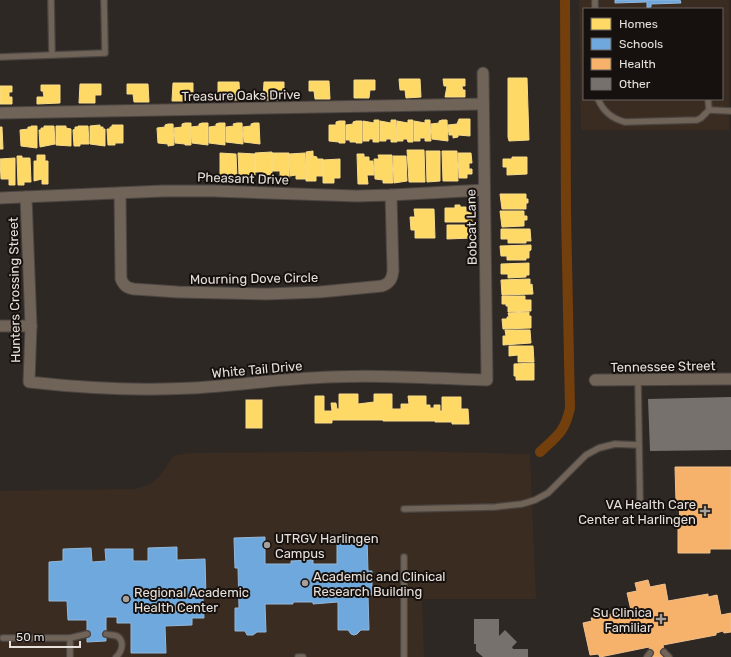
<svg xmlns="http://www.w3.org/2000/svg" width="731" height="657" viewBox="0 0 731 657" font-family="Rubik,sans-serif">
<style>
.built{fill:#3b2c21;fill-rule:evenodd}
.homes{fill:#ffd966;stroke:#f8db89}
.schools{fill:#6fa8dc;stroke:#93b8db}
.health{fill:#f6b26b;stroke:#f1c08c}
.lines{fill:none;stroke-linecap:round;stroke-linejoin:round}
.canal{stroke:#733f0c;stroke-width:10}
.building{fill:#77716d}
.lane-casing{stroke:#4b4542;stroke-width:8}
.street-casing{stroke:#4b4542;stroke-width:13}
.lane{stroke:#706358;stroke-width:5.5}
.street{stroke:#706358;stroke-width:11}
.poi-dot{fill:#a69f9a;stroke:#16110e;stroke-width:1.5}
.labels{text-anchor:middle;stroke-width:4;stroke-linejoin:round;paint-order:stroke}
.street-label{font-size:13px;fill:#e6dfda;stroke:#16110e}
.poi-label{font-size:13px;fill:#e6dfda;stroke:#16110e;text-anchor:start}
</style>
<rect width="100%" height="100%" fill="#2e2824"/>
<g class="built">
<path d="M 579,0 L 729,0 L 729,130 L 581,130 ZM 584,9 L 722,9 L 722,99 L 584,99 Z"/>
<path d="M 402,451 L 530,454 L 536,599 L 422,599 L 424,657 L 0,657 L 0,491 L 136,489 L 150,484 L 160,476 L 173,457 L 177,455 L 191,453 Z"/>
</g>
<g class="homes">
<path d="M 508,78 L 527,78 L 529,140 L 509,141 L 508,137 Z"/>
<path d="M 399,79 L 420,79 L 421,97 L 406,98 L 405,90 L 400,90 Z"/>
<path d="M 443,79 L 465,79 L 465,86 L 462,86 L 462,87 L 463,90 L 465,90 L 465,97 L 445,97 L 447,86 L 444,86 Z"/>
<path d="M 354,80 L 375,80 L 375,90 L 370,90 L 369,98 L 354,98 Z"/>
<path d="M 309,81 L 329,81 L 330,99 L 315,99 L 314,91 L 309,91 Z"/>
<path d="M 218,82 L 239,82 L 240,100 L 225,100 L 224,93 L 218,93 Z"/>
<path d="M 264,82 L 284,82 L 284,92 L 279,92 L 279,100 L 263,100 Z"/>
<path d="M 173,83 L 193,83 L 193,93 L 188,93 L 188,101 L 172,101 Z"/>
<path d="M 80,84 L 101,84 L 101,95 L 95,95 L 95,103 L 79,103 Z"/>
<path d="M 127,84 L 148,84 L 149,102 L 134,102 L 133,94 L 127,94 Z"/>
<path d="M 41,85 L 60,85 L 60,103 L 37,104 L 37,97 L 44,97 L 43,91 L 41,91 Z"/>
<path d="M 0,86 L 12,86 L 12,92 L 9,92 L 9,97 L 12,97 L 12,104 L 0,104 Z"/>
<path d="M 459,119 L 470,119 L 470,136 L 458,135 L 458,137 L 453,138 L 453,135 L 449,135 L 448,125 L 457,124 Z"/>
<path d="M 374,120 L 379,120 L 379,142 L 373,142 L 373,139 L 369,139 L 369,141 L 363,141 L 363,121 L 374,123 Z"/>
<path d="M 391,120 L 396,120 L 397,142 L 391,142 L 391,139 L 386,139 L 386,141 L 380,141 L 380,121 L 391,123 Z"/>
<path d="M 408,120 L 413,120 L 413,142 L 408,142 L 407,139 L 403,139 L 403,141 L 397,141 L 397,121 L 408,123 Z"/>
<path d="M 425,120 L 430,120 L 431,141 L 425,141 L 425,138 L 420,138 L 420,141 L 414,141 L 414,121 L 425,123 Z"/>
<path d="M 442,120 L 447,120 L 448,141 L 432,139 L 431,124 L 439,123 L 439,121 Z"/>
<path d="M 339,121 L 345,121 L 345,143 L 339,143 L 339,142 L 329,141 L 329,125 L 336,125 L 336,122 Z"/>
<path d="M 356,121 L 362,121 L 362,143 L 356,143 L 356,142 L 350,142 L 350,140 L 346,140 L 346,125 L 353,124 L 353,122 Z"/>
<path d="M 185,123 L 191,123 L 191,145 L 185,145 L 185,144 L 175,143 L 174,128 L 182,127 L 182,124 Z"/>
<path d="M 202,123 L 208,123 L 208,145 L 192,143 L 191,127 L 199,126 L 199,124 Z"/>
<path d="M 219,123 L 225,123 L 225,145 L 209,143 L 209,127 L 216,126 L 216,124 Z"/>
<path d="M 237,123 L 242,123 L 243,144 L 226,142 L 226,127 L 234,126 L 233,124 Z"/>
<path d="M 254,123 L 259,123 L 260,144 L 244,142 L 243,127 L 251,126 L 251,124 Z"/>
<path d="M 168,124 L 173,124 L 174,145 L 168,146 L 168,144 L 158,143 L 157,128 L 165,127 L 165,125 Z"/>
<path d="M 100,125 L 100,127 L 103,127 L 103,129 L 105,129 L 105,146 L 90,144 L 90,126 Z"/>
<path d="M 112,125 L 123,125 L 123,143 L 115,143 L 115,145 L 108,145 L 107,129 L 110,129 L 110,127 L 112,127 Z"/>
<path d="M 31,126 L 37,126 L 37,148 L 21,146 L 20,130 L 28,129 L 28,127 L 31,127 Z"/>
<path d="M 44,126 L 54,126 L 55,144 L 40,147 L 39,130 L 41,130 L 41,128 L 44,128 Z"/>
<path d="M 56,126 L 66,126 L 66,128 L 71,129 L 71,146 L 56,145 Z"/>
<path d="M 78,126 L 88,126 L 89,144 L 80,144 L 80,146 L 74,146 L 73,130 L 75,129 L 75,127 L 78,127 Z"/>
<path d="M 0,127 L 2,127 L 3,149 L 0,149 Z"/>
<path d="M 407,150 L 424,150 L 425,182 L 409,182 Z"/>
<path d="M 313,151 L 313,156 L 317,157 L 317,159 L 323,159 L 323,176 L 316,176 L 316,181 L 306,181 L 306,152 Z"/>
<path d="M 426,151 L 440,151 L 440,181 L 427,182 Z"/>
<path d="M 442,151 L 457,151 L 458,181 L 443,181 Z"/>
<path d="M 272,152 L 272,180 L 263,180 L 263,172 L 255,172 L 255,153 Z"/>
<path d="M 220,153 L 236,154 L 237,178 L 227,178 L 227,173 L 225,175 L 220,175 Z"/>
<path d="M 238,153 L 255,154 L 255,178 L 246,178 L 246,174 L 239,175 Z"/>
<path d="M 272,153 L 289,153 L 289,179 L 280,179 L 280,171 L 272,171 Z"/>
<path d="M 305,153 L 306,179 L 296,179 L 296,175 L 290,176 L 289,154 Z"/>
<path d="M 458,153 L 471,153 L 472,163 L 469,163 L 469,169 L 472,169 L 472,174 L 467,174 L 467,178 L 459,178 Z"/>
<path d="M 357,154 L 364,154 L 364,157 L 369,157 L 369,161 L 373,161 L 374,175 L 367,175 L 368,184 L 358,184 Z"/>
<path d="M 37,155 L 45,155 L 45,161 L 48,161 L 48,184 L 42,184 L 42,179 L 34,181 L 34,161 L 37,161 Z"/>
<path d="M 378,155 L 392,155 L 393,183 L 383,183 L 383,180 L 375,179 L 374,159 L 379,159 Z"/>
<path d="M 17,156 L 22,156 L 22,158 L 30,158 L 31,182 L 24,182 L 24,185 L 18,185 Z"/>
<path d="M 393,156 L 406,156 L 407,181 L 394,183 Z"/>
<path d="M 512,157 L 527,157 L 527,174 L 507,175 L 507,167 L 503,167 L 503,159 L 512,159 Z"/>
<path d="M 15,158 L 15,185 L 9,185 L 9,179 L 1,179 L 0,159 Z"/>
<path d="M 340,159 L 340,178 L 334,178 L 334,183 L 323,183 L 323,160 Z"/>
<path d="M 500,194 L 526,194 L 526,199 L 528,199 L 528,203 L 526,203 L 526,209 L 502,209 Z"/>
<path d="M 455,205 L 460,205 L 460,207 L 466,207 L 466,212 L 471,212 L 472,222 L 445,222 L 445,208 L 455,208 Z"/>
<path d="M 414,209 L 434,209 L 435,238 L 415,238 L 415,230 L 411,230 L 410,217 L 415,217 Z"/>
<path d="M 500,211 L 524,211 L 524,216 L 527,216 L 527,220 L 524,220 L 524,226 L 502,227 Z"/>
<path d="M 447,225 L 471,225 L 472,238 L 447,239 Z"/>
<path d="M 501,229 L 530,229 L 531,241 L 526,241 L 526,243 L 508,243 L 508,239 L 501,239 Z"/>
<path d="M 531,245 L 531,250 L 529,251 L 529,258 L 526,258 L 526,260 L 507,260 L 507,256 L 501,256 L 500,246 Z"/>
<path d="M 529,263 L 529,275 L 526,275 L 526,277 L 508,278 L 508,274 L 501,274 L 501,264 Z"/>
<path d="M 530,279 L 530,285 L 532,284 L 533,294 L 502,295 L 501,280 Z"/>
<path d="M 502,296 L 525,296 L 525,300 L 531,300 L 531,311 L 508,312 L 508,306 L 506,306 L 506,304 L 502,304 Z"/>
<path d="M 529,312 L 529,316 L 531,316 L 531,328 L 503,329 L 502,319 L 507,319 L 507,317 L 509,317 L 508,313 Z"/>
<path d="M 505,330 L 530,330 L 531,343 L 503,345 L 503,336 L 506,336 Z"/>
<path d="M 509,346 L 533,346 L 534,362 L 518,362 L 518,355 L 509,356 Z"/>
<path d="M 534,363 L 534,380 L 516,380 L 516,376 L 514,376 L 514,364 Z"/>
<path d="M 339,394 L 358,394 L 358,404 L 374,402 L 374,394 L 392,394 L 392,409 L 401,409 L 401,404 L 409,404 L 408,396 L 426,396 L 426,405 L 430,405 L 430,408 L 434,408 L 434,405 L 440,405 L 440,411 L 442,411 L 442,397 L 461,397 L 461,409 L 468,409 L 469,424 L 452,424 L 452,422 L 435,422 L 435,421 L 383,421 L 383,420 L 332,420 L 332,423 L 315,423 L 315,396 L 324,396 L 324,411 L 332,411 L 331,403 L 336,403 L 337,409 L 339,409 Z"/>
<rect x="246" y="400" width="16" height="28"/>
</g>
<g class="schools">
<path d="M 615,0 L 680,0 L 681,3 L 651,4 L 651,7 L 647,8 L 647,2 L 615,3 Z"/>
<path d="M 265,537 L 265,564 L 291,564 L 291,561 L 313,560 L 313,564 L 337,564 L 337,538 L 367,537 L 368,571 L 372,571 L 372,595 L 368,595 L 369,630 L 361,630 L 357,634 L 354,635 L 351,634 L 348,630 L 338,630 L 338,602 L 313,604 L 313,602 L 293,602 L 293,604 L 265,604 L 266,632 L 257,632 L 253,635 L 247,635 L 245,631 L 235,631 L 235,608 L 239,608 L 238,568 L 235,568 L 234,538 Z"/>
<path d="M 177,547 L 177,560 L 205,559 L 206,597 L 203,598 L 204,618 L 192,618 L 192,625 L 165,626 L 166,653 L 131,653 L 131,623 L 117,623 L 117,617 L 106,617 L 106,641 L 87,642 L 87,620 L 68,620 L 67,601 L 49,601 L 49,562 L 63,561 L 63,549 L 91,548 L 92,562 L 106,561 L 105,549 L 133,549 L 133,561 L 148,561 L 148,548 Z"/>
</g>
<g class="health">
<path d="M 675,467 L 731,467 L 731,549 L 710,549 L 710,553 L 678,553 L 678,521 L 680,521 L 679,502 L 676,502 Z"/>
<path d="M 648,580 L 650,587 L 665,584 L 668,601 L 708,594 L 708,597 L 717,595 L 721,615 L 731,613 L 731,632 L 724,633 L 723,631 L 716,633 L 716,635 L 663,645 L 665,657 L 651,657 L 649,647 L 600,657 L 598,654 L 590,655 L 583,623 L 592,621 L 591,618 L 631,610 L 627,593 L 637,591 L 635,583 Z"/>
</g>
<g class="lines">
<path class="canal" d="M 540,452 C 557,436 565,432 570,408 L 566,213 L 565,0"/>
</g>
<g class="building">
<path d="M 731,397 L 731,450 L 650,451 L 648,399 Z"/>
<path d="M 474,619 L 499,619 L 499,636 L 505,630 L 517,642 L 512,647 L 513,649 L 528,649 L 528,657 L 483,657 L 476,651 L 476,644 L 474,644 Z"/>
</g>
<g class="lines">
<defs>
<g id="lane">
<path d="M 51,0 L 52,55"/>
<path d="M 595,0 L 595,9"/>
<path d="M 0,57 L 105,53 L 104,0"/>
<path d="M 598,99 C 603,111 613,119 625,122 L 697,120 L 701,118 L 709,110 L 708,99"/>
<path d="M 709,110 L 731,111"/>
<path d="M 638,380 L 640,499"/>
<path d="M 404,509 L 495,507 L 522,504 L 535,500 L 548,493 L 586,455 L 599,448 L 615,444 L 639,445"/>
<path d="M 404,557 L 404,657"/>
<path d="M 106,634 C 109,635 114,635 117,636 C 125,641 122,652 116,657"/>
<path d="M 3,638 L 70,638 L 70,657"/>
<path d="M 70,638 L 87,634"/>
<path d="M 664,652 L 669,657"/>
<path d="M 298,657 L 303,657"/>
<path d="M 647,657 L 650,653"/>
</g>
<g id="street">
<path d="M 0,113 L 483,104"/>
<path d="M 120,193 L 121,279 C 124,286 127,288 134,289 L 178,292 L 267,294 L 320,292 L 382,286 C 390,283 392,279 393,271 L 391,195"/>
<path d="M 26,197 L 31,326 L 29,382 C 83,388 138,391 193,388 C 232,386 272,380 311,378 C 369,374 429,378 487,380 L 483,73"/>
<path d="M 0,198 L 163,191 L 214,191 L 357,196 L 391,195 L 484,190"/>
<path d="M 0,326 L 31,326"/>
<path d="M 595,380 L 731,379"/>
</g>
</defs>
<use href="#lane" class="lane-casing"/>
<use href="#street" class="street-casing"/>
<use href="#lane" class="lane"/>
<use href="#street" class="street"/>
</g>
<g class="poi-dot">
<path d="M703 505h4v4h4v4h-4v4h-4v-4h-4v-4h4z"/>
<circle cx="267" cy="545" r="4"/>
<circle cx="305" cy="583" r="4"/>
<circle cx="126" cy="599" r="4"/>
<path d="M659 613h4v4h4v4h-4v4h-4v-4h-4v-4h4z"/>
</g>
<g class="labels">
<g class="street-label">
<text transform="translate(241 95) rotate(-1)" y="5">Treasure Oaks Drive</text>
<text transform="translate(243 178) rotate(2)" y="5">Pheasant Drive</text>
<text transform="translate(471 227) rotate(-91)" y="5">Bobcat Lane</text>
<text transform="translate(254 278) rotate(-1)" y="5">Mourning Dove Circle</text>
<text transform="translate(14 290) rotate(-91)" y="5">Hunters Crossing Street</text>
<text transform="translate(663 366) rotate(-1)" y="5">Tennessee Street</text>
<text transform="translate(257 369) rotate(-5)" y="5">White Tail Drive</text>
</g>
<g class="poi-label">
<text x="696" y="509" text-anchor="end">VA Health Care<tspan x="696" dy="15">Center at Harlingen</tspan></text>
<text x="275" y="543">UTRGV Harlingen<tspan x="275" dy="15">Campus</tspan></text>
<text x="313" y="581">Academic and Clinical<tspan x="313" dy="15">Research Building</tspan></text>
<text x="134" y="597">Regional Academic<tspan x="134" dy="15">Health Center</tspan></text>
<text x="652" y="617" text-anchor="end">Su Clinica<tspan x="652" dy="15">Familiar</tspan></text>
</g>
</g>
<rect x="583" y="8" width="140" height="92" fill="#16110e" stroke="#696360"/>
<rect x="591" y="18" width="20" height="12" fill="#ffd966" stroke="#696360"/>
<text x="619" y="28" font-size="12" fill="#e6dfda">Homes</text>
<rect x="591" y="38" width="20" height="12" fill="#6fa8dc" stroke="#696360"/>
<text x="619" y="48" font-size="12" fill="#e6dfda">Schools</text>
<rect x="591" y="58" width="20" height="12" fill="#f6b26b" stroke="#696360"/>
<text x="619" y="68" font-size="12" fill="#e6dfda">Health</text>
<rect x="591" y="78" width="20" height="12" fill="#77716d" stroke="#696360"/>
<text x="619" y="88" font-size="12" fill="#e6dfda">Other</text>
<path d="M10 641v6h70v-6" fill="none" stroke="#e6dfda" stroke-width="2"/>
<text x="16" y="641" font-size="12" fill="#e6dfda" stroke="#16110e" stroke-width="3" paint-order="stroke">50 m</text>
</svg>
